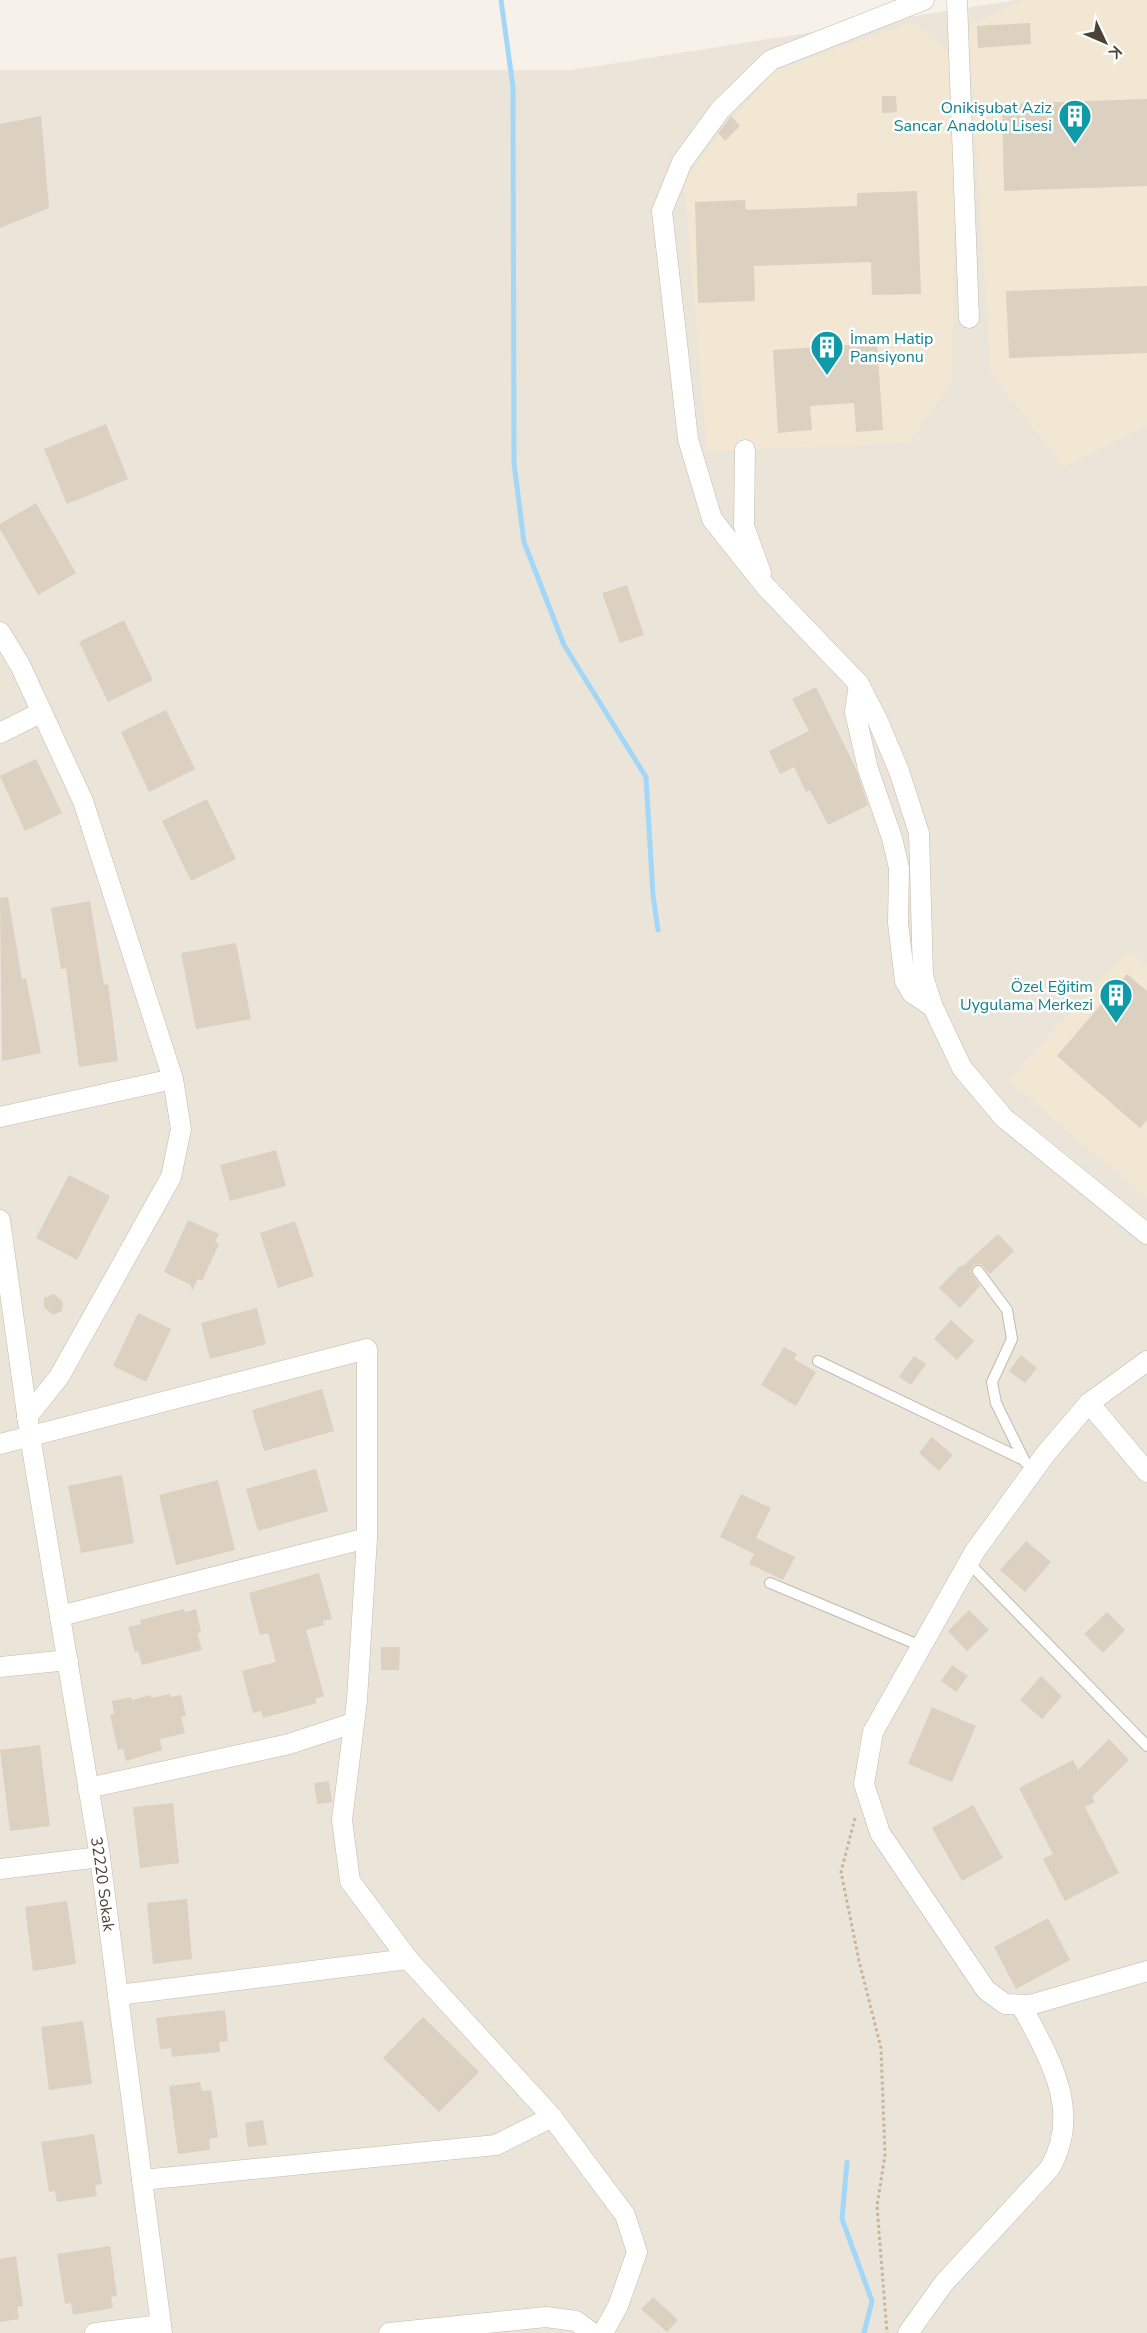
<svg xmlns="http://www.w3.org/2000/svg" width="1147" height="2333" viewBox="0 0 1147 2333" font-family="'Nunito Sans',sans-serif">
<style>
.residential{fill:#ebe4d8}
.education{fill:#f1e7d3}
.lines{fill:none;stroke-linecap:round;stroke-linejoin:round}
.stream{stroke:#a2d7f8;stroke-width:5}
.building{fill:#dcd1c1}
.service-casing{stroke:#c3baac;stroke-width:12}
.minor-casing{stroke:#c3baac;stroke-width:21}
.path{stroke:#c7b69b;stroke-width:3;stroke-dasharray:3 3;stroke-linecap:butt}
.service{stroke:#fff;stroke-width:10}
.minor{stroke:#fff;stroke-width:20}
.labels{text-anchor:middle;stroke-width:5;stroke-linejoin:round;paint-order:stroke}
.culture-label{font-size:16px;fill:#0d838f;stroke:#fff;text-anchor:end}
.street-label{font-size:16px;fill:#4c4337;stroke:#fff}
</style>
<rect width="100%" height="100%" fill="#f6f2ea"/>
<path class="residential" d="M 1016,0 L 1147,0 L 1147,2333 L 0,2333 L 0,70 L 572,70 Z"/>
<g class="education">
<path d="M 1024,0 L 1147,0 L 1147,426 L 1064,467 L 991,373 L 968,26 Z"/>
<path d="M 913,22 L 953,56 L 955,195 L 952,381 L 909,443 L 707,451 L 684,180 L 772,72 Z"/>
<path d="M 1128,951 L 1147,966 L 1147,1198 L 1008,1080 Z"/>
</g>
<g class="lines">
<g class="stream">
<path d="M 501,0 L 513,87 L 514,463 L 524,542 L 564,645 L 646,777 L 653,895 L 658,930"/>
<path d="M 847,2162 L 842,2219 L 872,2301 L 864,2333"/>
</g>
</g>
<g class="building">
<path d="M 1030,23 L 1031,44 L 978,48 L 977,26 Z"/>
<path d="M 882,96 L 896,96 L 897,112 L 882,113 Z"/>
<path d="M 1147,99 L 1147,186 L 1004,191 L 1002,104 Z"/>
<path d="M 41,116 L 49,208 L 0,228 L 0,124 Z"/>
<path d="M 731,116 L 740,126 L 725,141 L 718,133 Z"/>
<path d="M 917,191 L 921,294 L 872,295 L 871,262 L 754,266 L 755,301 L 698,303 L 695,202 L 745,200 L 746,210 L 857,206 L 857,193 Z"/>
<path d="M 1147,286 L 1147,353 L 1009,358 L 1006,291 Z"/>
<path d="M 877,343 L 883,430 L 856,432 L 854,403 L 810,406 L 812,430 L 778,433 L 773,350 Z"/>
<path d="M 106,424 L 128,479 L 67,504 L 44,449 Z"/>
<path d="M 36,503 L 76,573 L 38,595 L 0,529 L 0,524 Z"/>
<path d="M 627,585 L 644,635 L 620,643 L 602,593 Z"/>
<path d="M 124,620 L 153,680 L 108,702 L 79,642 Z"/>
<path d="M 816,687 L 856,769 L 868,805 L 828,825 L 810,790 L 806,792 L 794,767 L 780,774 L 769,751 L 809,731 L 792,699 Z"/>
<path d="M 166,710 L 195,769 L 149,792 L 121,732 Z"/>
<path d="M 36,759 L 62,813 L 25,831 L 0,776 Z"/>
<path d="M 207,799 L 236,859 L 191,881 L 162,821 Z"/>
<path d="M 8,897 L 22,979 L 26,978 L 41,1053 L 2,1061 L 0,898 Z"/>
<path d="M 90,901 L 104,985 L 108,984 L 118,1061 L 79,1067 L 66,968 L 61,969 L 51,908 Z"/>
<path d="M 236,943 L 251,1019 L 196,1029 L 181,953 Z"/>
<path d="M 1127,974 L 1147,991 L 1147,1120 L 1140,1128 L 1057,1056 Z"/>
<path d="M 276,1150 L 286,1186 L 230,1201 L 220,1165 Z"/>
<path d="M 69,1175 L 110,1196 L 77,1260 L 36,1238 Z"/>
<path d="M 188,1220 L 219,1234 L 215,1242 L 219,1244 L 202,1281 L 198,1279 L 192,1291 L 191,1285 L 164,1272 Z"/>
<path d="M 295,1221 L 314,1276 L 278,1288 L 260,1233 Z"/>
<path d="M 998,1234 L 1014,1251 L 990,1274 L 981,1264 L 973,1265 L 971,1272 L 980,1286 L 960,1308 L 939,1288 L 961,1265 L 962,1267 Z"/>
<path d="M 54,1294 L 63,1302 L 62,1311 L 53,1315 L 44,1307 L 44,1298 Z"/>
<path d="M 257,1308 L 266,1344 L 210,1359 L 201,1323 Z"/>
<path d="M 138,1313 L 171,1329 L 146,1382 L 113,1366 Z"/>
<path d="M 951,1320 L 974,1341 L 957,1360 L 934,1339 Z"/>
<path d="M 784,1347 L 797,1354 L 794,1359 L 816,1372 L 796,1406 L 761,1385 Z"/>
<path d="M 1021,1355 L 1037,1368 L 1025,1383 L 1009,1371 Z"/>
<path d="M 914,1356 L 926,1364 L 911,1385 L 899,1377 Z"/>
<path d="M 322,1389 L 334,1431 L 264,1451 L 252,1410 Z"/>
<path d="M 932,1437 L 953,1455 L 939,1471 L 919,1453 Z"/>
<path d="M 316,1469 L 328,1511 L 258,1531 L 246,1489 Z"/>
<path d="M 122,1475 L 134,1543 L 81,1553 L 68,1486 Z"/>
<path d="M 218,1480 L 235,1550 L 176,1565 L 159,1495 Z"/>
<path d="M 741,1494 L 771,1508 L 756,1538 L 795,1557 L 783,1580 L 749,1564 L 754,1554 L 720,1537 Z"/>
<path d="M 1026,1541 L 1051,1562 L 1025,1592 L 1000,1570 Z"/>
<path d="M 319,1573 L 332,1619 L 323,1621 L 324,1625 L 306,1630 L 324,1696 L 315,1699 L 317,1703 L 263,1718 L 261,1711 L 253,1713 L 242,1671 L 276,1662 L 268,1633 L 260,1635 L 249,1593 Z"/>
<path d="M 184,1609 L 185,1612 L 196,1609 L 201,1632 L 197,1633 L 202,1650 L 142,1665 L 138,1651 L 135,1652 L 128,1627 L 141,1624 L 140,1620 Z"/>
<path d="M 969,1610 L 989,1630 L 967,1651 L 948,1631 Z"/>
<path d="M 1107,1612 L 1125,1630 L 1103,1653 L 1084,1634 Z"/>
<path d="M 381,1647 L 400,1647 L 399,1670 L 381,1670 Z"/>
<path d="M 952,1665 L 968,1676 L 956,1692 L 941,1681 Z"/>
<path d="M 1041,1676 L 1062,1696 L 1042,1719 L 1020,1700 Z"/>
<path d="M 170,1694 L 171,1697 L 181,1695 L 186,1716 L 181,1717 L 185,1733 L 160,1739 L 162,1750 L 126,1761 L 123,1749 L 118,1750 L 110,1715 L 114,1714 L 112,1701 L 131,1697 L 132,1700 L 151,1695 L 152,1698 Z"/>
<path d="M 932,1707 L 976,1726 L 952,1782 L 908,1764 Z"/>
<path d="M 1109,1739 L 1129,1760 L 1092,1797 L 1095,1802 L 1085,1807 L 1119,1873 L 1065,1901 L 1043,1859 L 1053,1854 L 1019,1788 L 1073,1760 L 1078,1770 Z"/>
<path d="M 40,1745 L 50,1826 L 10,1831 L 0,1750 Z"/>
<path d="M 329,1781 L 332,1802 L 317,1804 L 314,1783 Z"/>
<path d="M 173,1803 L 179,1863 L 140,1868 L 133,1807 Z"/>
<path d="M 973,1805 L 1003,1858 L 962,1881 L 932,1828 Z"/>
<path d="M 187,1899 L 192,1959 L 153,1964 L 147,1903 Z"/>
<path d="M 67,1901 L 76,1964 L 33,1971 L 25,1907 Z"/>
<path d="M 1048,1918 L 1070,1960 L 1016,1989 L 994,1947 Z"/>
<path d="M 225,2010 L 228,2041 L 219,2042 L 220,2052 L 172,2057 L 171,2048 L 160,2049 L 156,2018 Z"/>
<path d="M 423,2017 L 479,2072 L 439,2112 L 383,2058 Z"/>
<path d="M 83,2021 L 92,2084 L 49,2090 L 41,2027 Z"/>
<path d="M 200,2082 L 202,2091 L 211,2090 L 218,2137 L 209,2139 L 210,2150 L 178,2154 L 169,2086 Z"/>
<path d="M 263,2120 L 267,2145 L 248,2147 L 245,2123 Z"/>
<path d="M 94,2134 L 102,2184 L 95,2185 L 97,2196 L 57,2202 L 55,2191 L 49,2192 L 41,2142 Z"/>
<path d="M 110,2246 L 117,2296 L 111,2297 L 113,2308 L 73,2315 L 71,2303 L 65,2304 L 57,2254 Z"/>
<path d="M 16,2256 L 23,2306 L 17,2307 L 19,2319 L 0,2322 L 0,2259 Z"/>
<path d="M 653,2297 L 678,2320 L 667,2332 L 641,2309 Z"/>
</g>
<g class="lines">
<defs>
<g id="service">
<path d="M 978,1271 L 1007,1310 L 1012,1339 L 992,1382 L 996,1403 L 1025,1462"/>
<path d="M 818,1361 L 1024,1460"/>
<path d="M 968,1562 L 1147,1746"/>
<path d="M 770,1583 L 921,1646"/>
</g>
<g id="minor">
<path d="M 924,0 L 771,60 L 720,110 L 682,162 L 662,211 L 688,439 L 712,519 L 766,587 L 859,684 L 877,719 L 899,771 L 919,833 L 923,976 L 933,1007 L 962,1068 L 1004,1118 L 1147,1234"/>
<path d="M 957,0 L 969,318"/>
<path d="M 745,450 L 744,526 L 761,573"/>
<path d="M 0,632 L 20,665 L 83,801 L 173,1079 L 181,1129 L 171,1177 L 59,1377 L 27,1417"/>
<path d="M 859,684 L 855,712 L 868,769 L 892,838 L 899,868 L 898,923 L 905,981 L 912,993 L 933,1007"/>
<path d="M 0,733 L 42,712"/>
<path d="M 0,1117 L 173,1079"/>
<path id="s1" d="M 0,1220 L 30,1436 L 100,1857 L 162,2333"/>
<path d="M 1147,1361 L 1089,1403 L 1047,1452 L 975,1551 L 873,1732 L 864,1784 L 880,1833 L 986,1990 L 1005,2004 L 1030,2005 L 1147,1971"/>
<path d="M 1089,1403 L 1147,1472"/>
<path d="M 0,1444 L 367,1349 L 367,1538 L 357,1700 L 342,1820 L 350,1881 L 408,1959 L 552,2117 L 625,2215 L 637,2252 L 618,2306 L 603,2333"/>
<path d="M 60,1616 L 367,1538"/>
<path d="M 0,1667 L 68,1660"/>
<path d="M 88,1788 L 289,1744 L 353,1723"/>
<path d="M 0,1869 L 100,1857"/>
<path d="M 118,1995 L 408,1959"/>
<path d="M 142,2180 L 496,2145 L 552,2117"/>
<path d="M 95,2333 L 161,2325"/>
<path d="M 389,2333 L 546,2317 L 576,2321 L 592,2333"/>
<path d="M 908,2333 L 944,2283 L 1050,2168 C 1083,2110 1048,2056 1021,2005"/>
</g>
</defs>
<use href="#service" class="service-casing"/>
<use href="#minor" class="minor-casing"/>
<path class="path" d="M 855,1818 L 841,1872 L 859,1961 L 881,2048 L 885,2155 L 877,2206 L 887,2333"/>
<use href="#service" class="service"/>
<use href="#minor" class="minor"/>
</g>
<defs>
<symbol id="building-pin" viewBox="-11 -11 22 30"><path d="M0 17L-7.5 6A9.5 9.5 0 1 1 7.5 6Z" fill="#0f9aa8" stroke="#fff"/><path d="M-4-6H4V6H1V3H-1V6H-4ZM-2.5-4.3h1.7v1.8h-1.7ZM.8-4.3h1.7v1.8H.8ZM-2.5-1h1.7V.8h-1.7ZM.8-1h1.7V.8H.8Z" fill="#fff"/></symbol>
</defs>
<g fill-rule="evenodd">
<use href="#building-pin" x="1056" y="97" width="38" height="52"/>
<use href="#building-pin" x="808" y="328" width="38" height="52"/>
<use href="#building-pin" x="1097" y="976" width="38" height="52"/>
</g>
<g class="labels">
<g class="culture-label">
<text x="1052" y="113">Onikişubat Aziz<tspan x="1052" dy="18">Sancar Anadolu Lisesi</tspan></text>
<text x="850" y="344" text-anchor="start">İmam Hatip<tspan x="850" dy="18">Pansiyonu</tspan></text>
<text x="1093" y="992">Özel Eğitim<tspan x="1093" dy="18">Uygulama Merkezi</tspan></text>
</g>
<g class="street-label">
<text dy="6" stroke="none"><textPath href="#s1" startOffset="672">32220 Sokak</textPath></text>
</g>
</g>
<g transform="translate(1105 42) rotate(134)" stroke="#ffffff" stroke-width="4.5" paint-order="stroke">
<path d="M0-4.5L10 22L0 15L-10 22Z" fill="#4c4337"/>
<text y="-9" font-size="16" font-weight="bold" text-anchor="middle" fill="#4c4337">K</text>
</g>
</svg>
